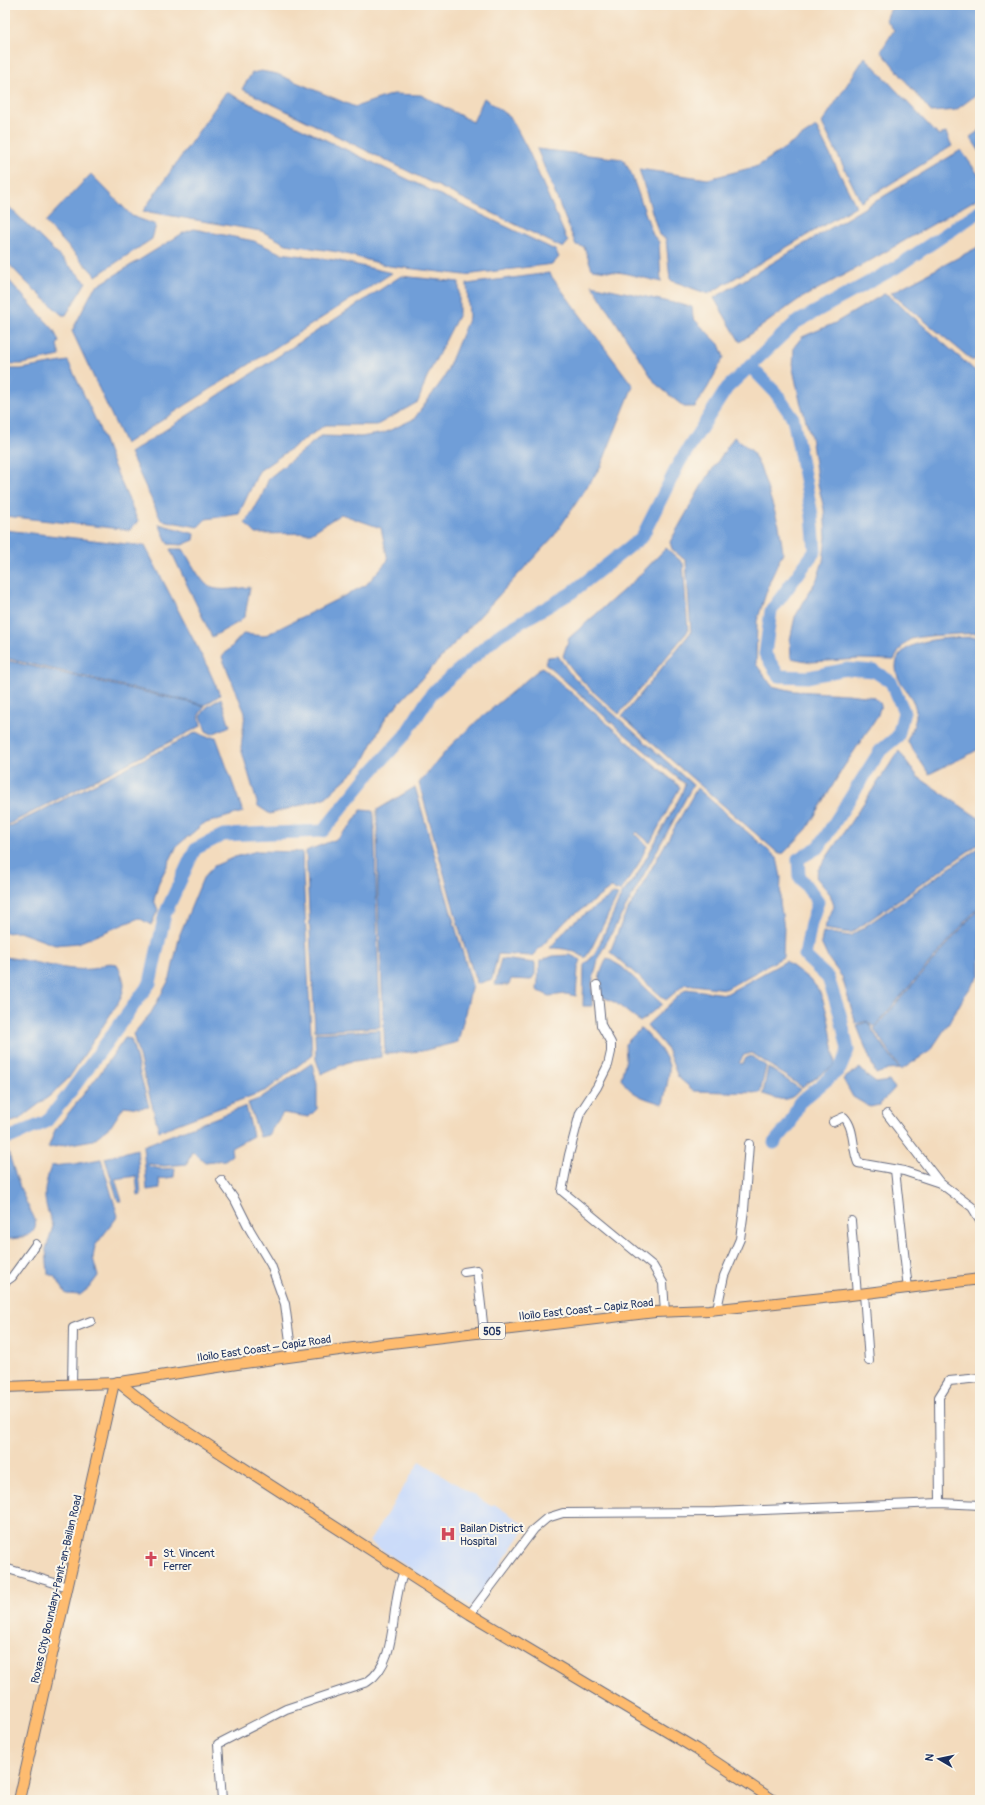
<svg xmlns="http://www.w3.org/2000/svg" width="985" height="1805" viewBox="0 0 985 1805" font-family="Pangolin,sans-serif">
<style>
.built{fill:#cbdbf9}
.water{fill:#6f9ed8;stroke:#45669b}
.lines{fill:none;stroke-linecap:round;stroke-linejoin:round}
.river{stroke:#6f9ed8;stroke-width:13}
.minor-casing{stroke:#676b7f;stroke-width:10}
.major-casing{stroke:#676b7f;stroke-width:12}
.minor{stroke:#fff;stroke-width:8}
.major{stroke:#febc70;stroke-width:10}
.labels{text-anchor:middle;stroke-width:4;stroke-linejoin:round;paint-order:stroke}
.shield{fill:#fbf7ec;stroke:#5e6b89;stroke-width:1}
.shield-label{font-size:10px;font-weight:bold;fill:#1b2f5e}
.street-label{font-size:11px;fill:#1b2f5e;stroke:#fbf7ec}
.poi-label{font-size:11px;fill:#1b2f5e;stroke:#fbf7ec;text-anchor:start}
</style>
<rect width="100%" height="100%" fill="#fbf7ec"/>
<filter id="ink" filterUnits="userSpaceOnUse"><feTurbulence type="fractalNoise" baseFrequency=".025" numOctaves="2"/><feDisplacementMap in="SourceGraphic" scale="8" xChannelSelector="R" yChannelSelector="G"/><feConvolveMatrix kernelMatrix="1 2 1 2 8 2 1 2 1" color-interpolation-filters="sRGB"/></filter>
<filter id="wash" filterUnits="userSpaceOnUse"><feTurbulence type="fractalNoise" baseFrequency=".012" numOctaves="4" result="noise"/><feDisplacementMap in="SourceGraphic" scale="16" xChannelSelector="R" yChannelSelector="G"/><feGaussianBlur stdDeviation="0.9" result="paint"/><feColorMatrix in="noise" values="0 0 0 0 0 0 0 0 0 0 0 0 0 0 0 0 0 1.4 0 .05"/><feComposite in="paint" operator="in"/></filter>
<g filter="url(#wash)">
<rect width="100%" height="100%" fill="#f3dbbd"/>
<path class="built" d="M 420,1461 L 491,1506 L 494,1504 L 527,1526 L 471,1607 L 369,1542 Z"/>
<g class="water">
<path d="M 900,5 L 980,5 L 980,92 L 956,110 L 931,112 L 881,51 L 894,30 L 886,20 L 890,10 Z"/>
<path d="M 865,57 L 938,135 L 946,133 L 952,146 L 861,202 L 822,123 Z"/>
<path d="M 261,71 L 277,74 L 355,107 L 393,94 L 421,95 L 473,122 L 484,98 L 511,118 L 529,152 L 568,242 L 563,248 L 242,89 L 252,73 Z"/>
<path d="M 226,92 L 555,250 L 559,257 L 553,264 L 465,275 L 389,266 L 338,252 L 286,244 L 261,231 L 143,211 Z"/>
<path d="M 816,127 L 856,206 L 708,294 L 670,280 L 666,239 L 659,235 L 639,169 L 708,179 L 758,166 Z"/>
<path d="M 980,130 L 980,152 L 970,137 Z"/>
<path d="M 537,149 L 623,159 L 631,173 L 653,235 L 659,242 L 661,282 L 624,273 L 592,269 L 584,247 L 576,245 Z"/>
<path d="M 961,150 L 980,177 L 980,197 L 873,259 L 798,300 L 740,342 L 714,298 Z"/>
<path d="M 91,174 L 132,216 L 156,225 L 152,239 L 96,276 L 45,222 Z"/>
<path d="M 7,205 L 86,282 L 66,315 L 62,315 L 26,282 L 5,260 L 5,207 Z"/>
<path d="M 194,229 L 254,241 L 280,253 L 335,260 L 392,273 L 125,444 L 72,331 L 94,288 L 183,233 Z"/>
<path d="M 980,246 L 980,352 L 973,361 L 891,293 Z"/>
<path d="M 549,273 L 633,386 L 601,466 L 554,536 L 386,717 L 362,764 L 325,798 L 270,814 L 258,806 L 241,748 L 245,713 L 222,657 L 243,634 L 264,636 L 366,585 L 388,560 L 381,528 L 341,514 L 311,533 L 256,534 L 245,523 L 261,498 L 269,478 L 321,436 L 361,437 L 384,433 L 414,419 L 444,378 L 469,317 L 467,284 Z"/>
<path d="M 5,276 L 54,330 L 59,342 L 57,345 L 60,356 L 22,364 L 5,364 Z"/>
<path d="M 401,276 L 459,282 L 459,314 L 427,377 L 418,402 L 377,425 L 325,425 L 259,471 L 239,514 L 206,519 L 198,527 L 161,520 L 130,453 Z"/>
<path d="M 592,285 L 692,307 L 693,318 L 719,344 L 724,357 L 708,387 L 695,407 L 684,407 L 656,384 Z"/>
<path d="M 884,294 L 888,295 L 980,375 L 980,633 C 967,634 917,635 909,640 C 902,645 898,653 894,660 L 860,659 L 811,662 L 791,658 L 790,640 L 795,617 L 817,579 L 823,561 L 826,537 L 824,509 L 818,484 L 811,437 L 800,401 L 793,369 L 794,347 L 802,337 L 835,323 Z"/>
<path d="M 68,361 L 98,425 L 113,464 L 138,521 L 130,530 L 5,516 L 5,369 L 21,369 Z"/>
<path d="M 734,437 L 752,451 L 761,469 L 779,525 L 783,552 L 770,581 L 757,621 L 756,664 L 772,686 L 794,691 L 847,694 L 874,697 L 881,704 L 878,715 L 843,768 L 807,829 L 784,853 L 779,854 L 622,717 L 691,632 L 686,561 L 672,549 L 670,542 L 702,485 Z"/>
<path d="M 159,524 L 195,534 L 194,540 L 182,545 L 168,544 Z"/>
<path d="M 5,530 L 145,546 L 208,668 L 220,695 L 205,705 L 5,658 Z"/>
<path d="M 666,548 L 683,563 L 688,631 L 619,714 C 598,696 577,679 563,656 L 569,638 L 637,578 Z"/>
<path d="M 170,549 L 183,549 C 189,558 200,582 210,587 C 219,592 240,588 250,587 L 245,616 L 239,622 L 212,637 Z"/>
<path d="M 980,637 L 980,748 L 970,754 L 929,774 L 907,741 C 910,733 916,723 916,715 C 917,698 901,689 897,674 C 887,635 957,638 980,637 Z"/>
<path d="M 558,656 L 568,671 L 589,692 L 693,785 L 599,956 L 592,983 L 592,1006 L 583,1006 L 584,965 L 595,954 L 622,894 L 637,875 L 681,795 L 685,784 L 621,731 L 545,663 L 548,657 Z"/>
<path d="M 5,660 L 205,706 L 199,715 L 201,726 L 5,826 Z"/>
<path d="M 542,667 L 680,787 L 650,843 L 637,832 L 635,834 L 647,846 L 636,869 L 620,891 L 611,888 L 567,920 L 532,956 L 498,954 L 492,979 L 477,984 L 461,935 L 419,783 L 452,744 L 484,715 Z"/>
<path d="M 221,698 L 230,726 L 212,734 L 206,731 L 201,716 L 207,707 Z"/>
<path d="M 197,732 L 207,737 L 216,737 L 243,812 L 203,824 L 177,846 L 159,882 L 154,900 L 158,910 L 151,925 L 139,918 L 78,943 L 55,945 L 19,932 L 5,933 L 5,829 Z"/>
<path d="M 899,751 L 918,777 L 980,819 L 980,843 L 851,933 L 824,929 L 834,906 L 830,894 L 816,877 L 818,870 Z"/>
<path d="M 415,787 L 472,985 L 458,1042 L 422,1051 L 385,1054 L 378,899 L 377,810 Z"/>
<path d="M 697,788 L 777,858 L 781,877 L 780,902 L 784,928 L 783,957 L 726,989 L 685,984 L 666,1000 L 610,952 L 623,919 Z"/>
<path d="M 361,810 L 373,811 L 374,816 L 380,1027 L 315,1031 L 306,851 L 337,839 L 351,825 Z"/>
<path d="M 980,847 L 980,905 L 874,1027 L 867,1021 L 856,1024 L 842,977 L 828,958 L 821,943 L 823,932 L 851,936 Z"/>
<path d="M 257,851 L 302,852 L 312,1055 L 267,1090 L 159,1131 L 133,1034 L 151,1013 L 170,978 L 180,934 L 203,878 L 214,866 L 235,857 Z"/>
<path d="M 613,894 L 618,895 L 591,949 L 585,958 C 574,950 564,948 550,948 L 570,925 Z"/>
<path d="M 980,907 L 980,975 L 965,995 L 951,1020 L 930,1051 L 901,1070 L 874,1029 Z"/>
<path d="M 570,955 L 581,960 L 578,968 L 576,996 L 566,994 L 549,996 L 537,990 L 540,961 L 553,956 Z"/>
<path d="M 5,957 C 30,960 67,972 91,969 C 103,968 101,961 117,964 C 125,981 127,986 118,1003 L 69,1078 L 51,1095 L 18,1120 L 5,1124 Z"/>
<path d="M 607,958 L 622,967 L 662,1004 L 640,1022 L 616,1003 L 601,996 C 596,981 601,971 607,958 Z"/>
<path d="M 501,959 L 535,963 L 535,974 L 531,980 L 511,979 L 509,985 L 495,985 Z"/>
<path d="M 786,961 C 795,969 807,976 815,985 C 828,1000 833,1045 835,1065 L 802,1087 L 752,1053 L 744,1055 L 739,1063 L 742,1064 L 746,1058 L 751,1056 L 766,1066 L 760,1093 L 694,1091 L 678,1077 L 667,1049 L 647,1025 L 686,989 L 726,994 Z"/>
<path d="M 867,1022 L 872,1027 L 872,1030 L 899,1069 L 887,1070 L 876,1074 L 857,1026 Z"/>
<path d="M 641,1028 C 650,1037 667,1054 669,1066 C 670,1073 665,1095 663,1104 C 646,1099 630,1095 621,1078 L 626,1059 L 625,1044 Z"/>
<path d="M 380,1030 L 381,1057 L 348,1062 L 321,1074 L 316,1059 L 315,1033 Z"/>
<path d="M 125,1038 L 131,1039 L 149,1107 L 139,1108 L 124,1106 L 111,1126 L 93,1140 L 48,1148 L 55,1130 L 98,1076 Z"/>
<path d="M 312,1063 L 317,1084 L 317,1109 L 309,1117 L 283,1113 L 268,1135 L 260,1137 L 248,1103 L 259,1099 Z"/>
<path d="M 768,1067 L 800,1089 C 788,1105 780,1099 763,1094 Z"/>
<path d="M 860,1068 L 868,1077 L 876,1083 L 889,1081 L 895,1088 L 879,1105 L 870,1107 L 853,1097 L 843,1079 Z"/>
<path d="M 246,1106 L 253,1136 L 231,1148 L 232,1155 L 225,1160 L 205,1162 L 192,1151 L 187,1164 L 164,1166 L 149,1164 L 148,1166 L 161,1169 L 175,1168 L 174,1177 L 159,1179 L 160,1188 L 147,1190 L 143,1146 Z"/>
<path d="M 5,1146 L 7,1147 C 13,1168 20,1190 30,1210 C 33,1215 37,1222 35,1227 C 31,1238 15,1239 5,1239 Z"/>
<path d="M 137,1149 L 141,1195 L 138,1196 L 136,1176 L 115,1179 L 122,1201 L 118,1201 L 105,1158 Z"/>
<path d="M 101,1159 L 118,1216 L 95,1246 L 93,1258 L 98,1276 L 89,1288 L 80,1295 L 66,1294 L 55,1276 L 48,1274 L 46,1249 L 53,1226 C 43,1199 42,1194 51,1166 L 74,1164 Z"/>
</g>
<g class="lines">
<g class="river">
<path d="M 750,366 L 775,392 L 793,418 L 812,515 L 815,551 L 771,611 L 765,654 L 779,676 L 808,677 L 847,669 L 874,671 L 891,682 L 904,712 L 898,736 L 880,751 L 819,847 L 798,859 L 799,876 L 818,902 L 811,923 L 805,956 L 828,978 L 840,1014 L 848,1050 L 840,1069 L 799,1103 L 790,1124 L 774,1143"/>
<path d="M 5,1136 L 11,1137 L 46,1122 L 68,1095 L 150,983 L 165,914 L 195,849 L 223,835 L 323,831 L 367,777 L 405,735 L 432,693 L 499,635 L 571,593 L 642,537 L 679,463 L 727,388 L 795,323 L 895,268 L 980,211"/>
</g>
</g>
</g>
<g filter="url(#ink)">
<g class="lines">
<defs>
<g id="minor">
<path d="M 597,985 L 601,1025 L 611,1043 L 611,1052 L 608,1065 L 597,1087 L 580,1113 L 569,1155 L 562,1191 L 653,1266 L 663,1283 L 665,1312"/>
<path d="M 887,1114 L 940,1183 L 972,1207 L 980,1220"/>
<path d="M 833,1122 L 844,1117 C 855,1128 852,1149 858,1163 L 904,1171 L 940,1183"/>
<path d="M 895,1170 L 908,1289"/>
<path d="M 221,1180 L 235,1200 L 250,1230 L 271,1265 L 285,1304 L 292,1356"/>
<path d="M 851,1221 L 857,1295"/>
<path d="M 464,1272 L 477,1270 L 484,1332"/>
<path d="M 5,1282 L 12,1277 L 36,1244"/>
<path d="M 864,1294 L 869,1361"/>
<path d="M 717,1309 L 724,1276 L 740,1239 L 744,1210 L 749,1144"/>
<path d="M 72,1385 L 73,1328 L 91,1321"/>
<path d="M 940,1503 L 939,1397 L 949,1381 L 980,1378"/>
<path d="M 8,1569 L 68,1587"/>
<path d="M 470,1614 L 534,1529 L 547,1518 L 563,1513 L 716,1512 L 940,1503 L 980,1505"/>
<path d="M 222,1800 L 218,1744 L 286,1709 L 367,1682 C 400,1661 389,1604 404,1572"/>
</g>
<g id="major">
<path d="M 118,1382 L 151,1408 L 202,1441 L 470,1614 L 696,1749 L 773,1800"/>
<path d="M 5,1387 L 114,1383 L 237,1364 L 383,1344 L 655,1312 L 709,1310 L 851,1295 L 980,1279"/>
<path d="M 19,1800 L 114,1383"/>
</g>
</defs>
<use href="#minor" class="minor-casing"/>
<use href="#major" class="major-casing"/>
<use href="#minor" class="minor"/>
<use href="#major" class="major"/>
</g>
</g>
<defs>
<symbol id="hospital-bare" viewBox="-9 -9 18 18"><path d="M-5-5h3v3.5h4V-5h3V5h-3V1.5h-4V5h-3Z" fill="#d1495b" stroke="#fbf7ec" stroke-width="2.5" paint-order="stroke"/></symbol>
<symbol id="church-bare" viewBox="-9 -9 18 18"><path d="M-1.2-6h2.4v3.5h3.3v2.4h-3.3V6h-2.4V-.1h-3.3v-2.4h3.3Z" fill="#d1495b" stroke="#fbf7ec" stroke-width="2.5" paint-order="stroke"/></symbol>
</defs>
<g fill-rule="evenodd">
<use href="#hospital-bare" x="437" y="1523" width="22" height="22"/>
<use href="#church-bare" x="140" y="1548" width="22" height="22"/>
</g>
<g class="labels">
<rect class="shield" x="479" y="1323" width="26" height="16" rx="3"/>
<g class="shield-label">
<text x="492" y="1335">505</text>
</g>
<g class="street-label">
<text transform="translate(586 1309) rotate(-6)" y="4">Iloilo East Coast – Capiz Road</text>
<text transform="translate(264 1348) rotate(-8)" y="4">Iloilo East Coast – Capiz Road</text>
<text transform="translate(56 1589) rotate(-77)" y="4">Roxas City Boundary-Panit-an-Bailan Road</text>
</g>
<g class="poi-label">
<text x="460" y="1532">Bailan District<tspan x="460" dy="13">Hospital</tspan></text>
<text x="163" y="1557">St. Vincent<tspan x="163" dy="13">Ferrer</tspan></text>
</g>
</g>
<rect width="985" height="1805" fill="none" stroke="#fbf7ec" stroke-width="20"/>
<g transform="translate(939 1759) rotate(279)" stroke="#fbf7ec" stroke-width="3" paint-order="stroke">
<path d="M0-3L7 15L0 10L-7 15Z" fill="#1b2f5e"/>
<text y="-6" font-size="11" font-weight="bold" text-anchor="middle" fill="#1b2f5e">N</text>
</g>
</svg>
